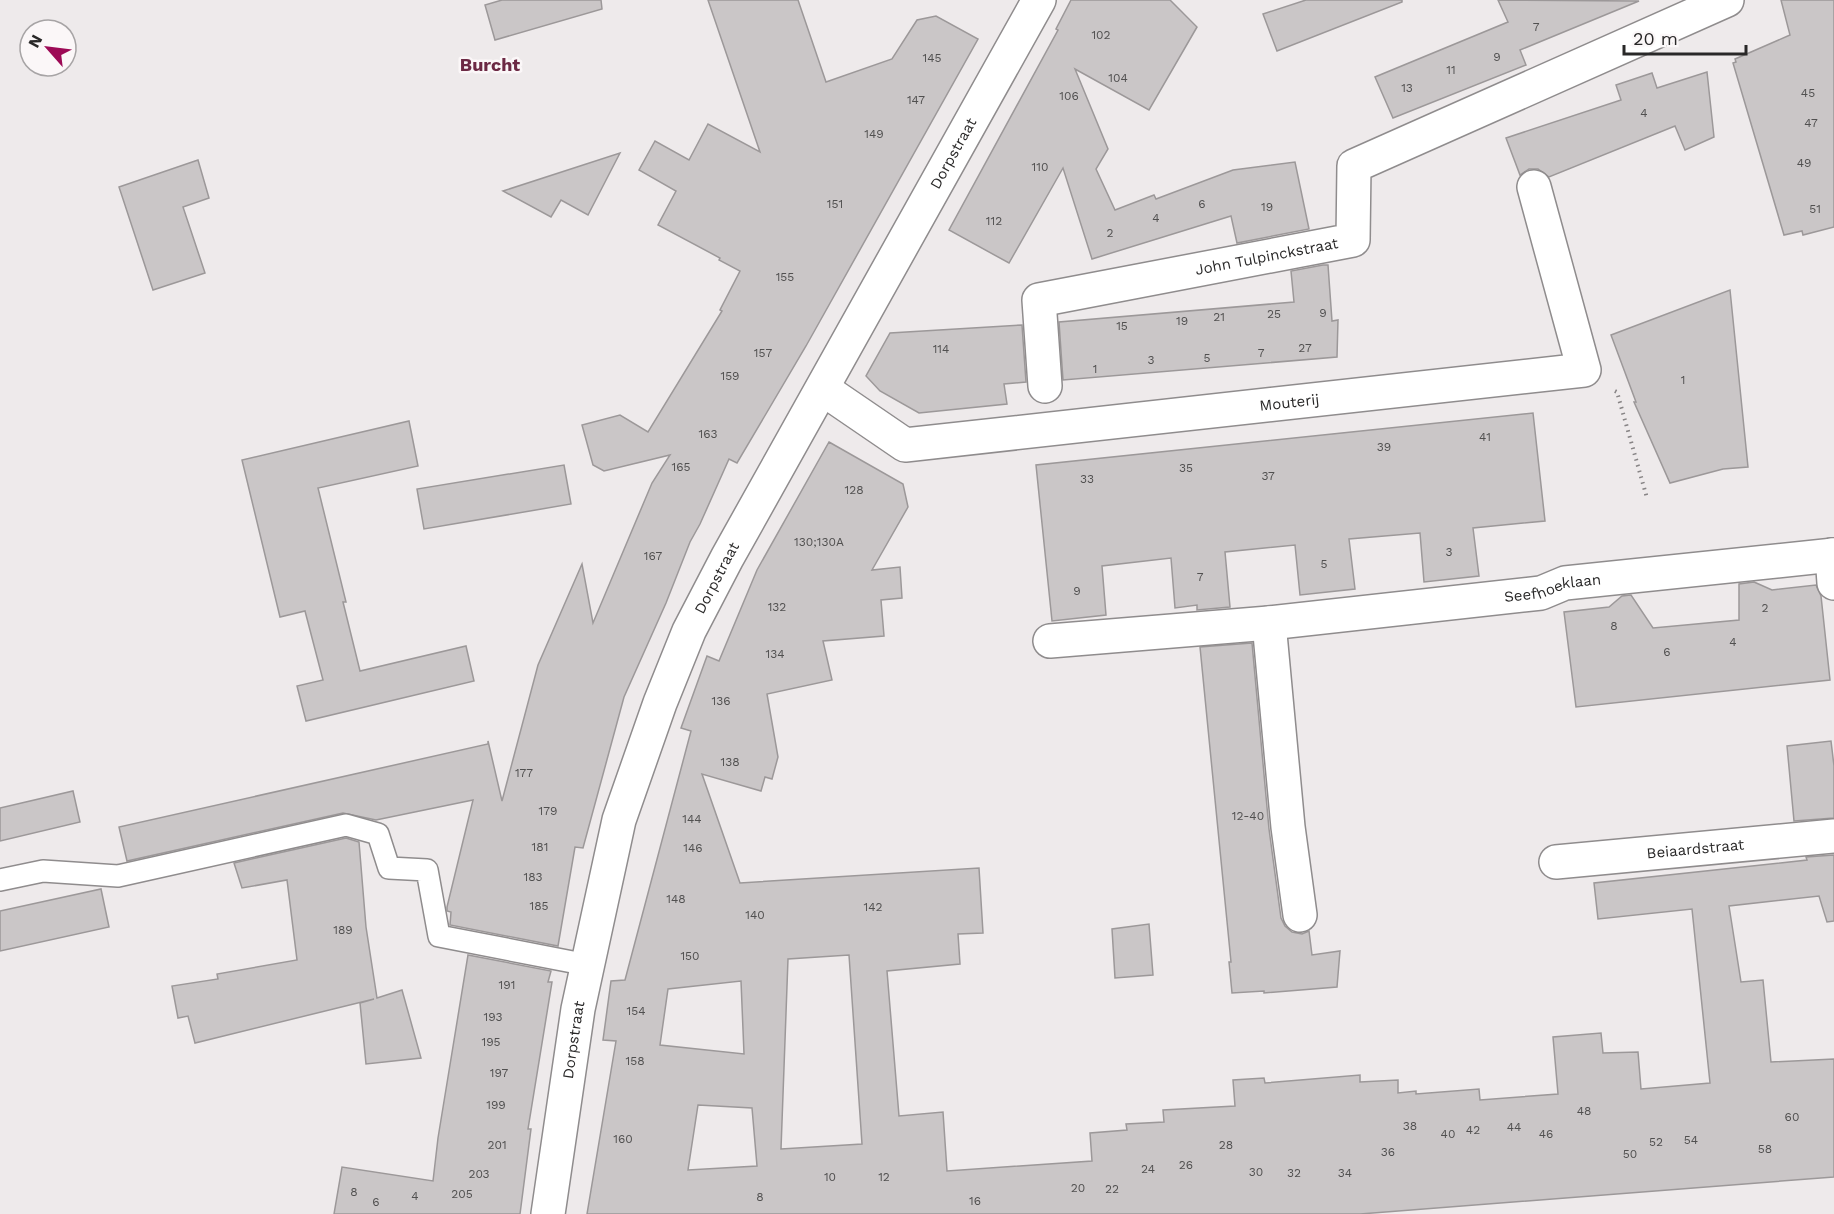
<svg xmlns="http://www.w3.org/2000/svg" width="1834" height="1214" viewBox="0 0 1834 1214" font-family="'Work Sans',sans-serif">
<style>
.building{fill:#cac6c7;stroke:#9c9899;stroke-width:1.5;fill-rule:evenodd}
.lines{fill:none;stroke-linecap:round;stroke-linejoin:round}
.lane-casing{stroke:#8f8c8d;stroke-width:24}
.street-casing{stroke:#8f8c8d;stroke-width:36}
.secondary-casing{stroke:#8f8c8d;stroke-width:36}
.path{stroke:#878485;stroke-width:4;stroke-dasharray:1.5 4.5;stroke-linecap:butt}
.lane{stroke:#fff;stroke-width:21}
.street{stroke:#fff;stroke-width:33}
.secondary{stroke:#fff;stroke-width:33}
.labels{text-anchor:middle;stroke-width:5;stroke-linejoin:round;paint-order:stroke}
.number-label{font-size:12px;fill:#515050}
.street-label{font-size:15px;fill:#292828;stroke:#fbf7f8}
.quarter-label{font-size:18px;font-weight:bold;fill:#6c2944;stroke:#fbf7f8}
</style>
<rect width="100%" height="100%" fill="#eeeaeb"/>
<g class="building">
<path d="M 502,0 L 601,0 L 602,9 L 495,40 L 485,5 Z"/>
<path d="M 708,0 L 798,0 L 826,82 L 892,59 L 917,20 L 936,16 L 978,39 L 806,346 L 737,463 L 729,459 L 700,524 L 690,542 L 666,603 L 624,697 L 583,848 L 575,847 L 558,946 L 450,925 L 451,912 L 447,911 L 447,907 L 473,800 L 376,820 L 343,813 L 127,861 L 119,827 L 488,744 L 488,741 L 502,801 L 538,665 L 582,564 L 593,623 L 652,483 L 670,455 L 604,471 L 593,465 L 582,425 L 620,415 L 648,432 L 722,311 L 720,310 L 740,271 L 719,260 L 720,258 L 658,225 L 676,191 L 639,170 L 655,141 L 689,160 L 708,124 L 760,152 Z"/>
<path d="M 1071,0 L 1170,0 L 1197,27 L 1149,110 L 1075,69 L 1108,149 L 1096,169 L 1115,210 L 1154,195 L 1156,199 L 1233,170 L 1295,162 L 1309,229 L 1237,243 L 1231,216 L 1092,259 L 1063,168 L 1009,263 L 949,230 L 1058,30 L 1056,29 Z"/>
<path d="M 1306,0 L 1402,0 L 1402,2 L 1277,51 L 1263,14 Z"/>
<path d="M 1498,0 L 1639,1 L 1520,50 L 1526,65 L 1393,118 L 1375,77 L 1508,22 Z"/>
<path d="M 1781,0 L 1834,0 L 1834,227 L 1803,235 L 1802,231 L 1784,235 L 1733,63 L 1736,62 L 1735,59 L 1790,35 Z"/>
<path d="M 1707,72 L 1714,137 L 1685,150 L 1675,126 L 1549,177 L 1538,169 L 1529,169 L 1520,175 L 1506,138 L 1621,100 L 1616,85 L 1652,73 L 1657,88 Z"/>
<path d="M 620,153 L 588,215 L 561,200 L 551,217 L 503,191 Z"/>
<path d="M 198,160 L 209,198 L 183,207 L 205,273 L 153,290 L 119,187 Z"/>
<path d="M 1323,265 L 1328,265 L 1332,321 L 1338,320 L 1337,357 L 1063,380 L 1059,322 L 1294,302 L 1291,271 Z"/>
<path d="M 1730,290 L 1748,467 L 1723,469 L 1670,483 L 1634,402 L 1636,402 L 1611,335 Z"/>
<path d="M 1022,325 L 1026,382 L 1004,384 L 1007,404 L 919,413 L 880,391 L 866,376 L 890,333 Z"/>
<path d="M 1533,413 L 1545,521 L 1473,528 L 1479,576 L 1424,582 L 1420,533 L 1349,539 L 1355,589 L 1300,595 L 1295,545 L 1225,552 L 1230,607 L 1197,610 L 1197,605 L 1175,608 L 1171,558 L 1102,566 L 1106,615 L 1052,621 L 1036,465 Z"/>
<path d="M 409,421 L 418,466 L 318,488 L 346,602 L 343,602 L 360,671 L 466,646 L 474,681 L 306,721 L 297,686 L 323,680 L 305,611 L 280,617 L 242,460 Z"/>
<path d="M 829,442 L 903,484 L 908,507 L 872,570 L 900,567 L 902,598 L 881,600 L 884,636 L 823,641 L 832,680 L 767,694 L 778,757 L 772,779 L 765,777 L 761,791 L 702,774 L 740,883 L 979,868 L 983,933 L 958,934 L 960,964 L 887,971 L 899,1116 L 943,1112 L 947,1171 L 1092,1161 L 1090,1133 L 1127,1130 L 1126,1124 L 1164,1122 L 1163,1110 L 1235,1106 L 1233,1080 L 1264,1078 L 1265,1083 L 1360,1075 L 1360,1082 L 1398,1080 L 1398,1093 L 1416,1091 L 1416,1094 L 1479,1089 L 1480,1100 L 1558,1094 L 1553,1037 L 1601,1033 L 1603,1053 L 1638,1052 L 1641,1089 L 1710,1083 L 1692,909 L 1598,919 L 1594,883 L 1807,860 L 1806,857 L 1834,855 L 1834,921 L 1827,922 L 1819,896 L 1729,906 L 1741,982 L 1763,980 L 1771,1062 L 1834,1059 L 1834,1177 L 1360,1214 L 587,1214 L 616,1041 L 603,1040 L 611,981 L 625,980 L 691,731 L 681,728 L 707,656 L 719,661 L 757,570 ZM 849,955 L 862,1144 L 781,1149 L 788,959 ZM 741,981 L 744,1054 L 660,1045 L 668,989 ZM 698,1105 L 752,1108 L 757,1166 L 688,1170 Z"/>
<path d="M 564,465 L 571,504 L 424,529 L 417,489 Z"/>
<path d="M 1754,582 L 1772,590 L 1816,585 L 1821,596 L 1830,680 L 1576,707 L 1564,612 L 1609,607 L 1622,596 L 1631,595 L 1653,628 L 1739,620 L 1739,584 Z"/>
<path d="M 1252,643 L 1269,829 L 1281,918 L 1285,926 L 1292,932 L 1302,934 L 1309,931 L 1312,955 L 1340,951 L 1337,987 L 1264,993 L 1264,991 L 1232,993 L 1229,962 L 1231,962 L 1200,647 Z"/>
<path d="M 1831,741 L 1834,766 L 1834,818 L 1794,821 L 1787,746 Z"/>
<path d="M 73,791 L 80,822 L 0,841 L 0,808 Z"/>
<path d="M 346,838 L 359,842 L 366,927 L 377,998 L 402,990 L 421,1058 L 366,1064 L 360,1003 L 374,999 L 195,1043 L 188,1016 L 178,1018 L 172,986 L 218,979 L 217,974 L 297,960 L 287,880 L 242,888 L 234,863 Z"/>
<path d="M 101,889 L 109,927 L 0,951 L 0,911 Z"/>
<path d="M 1149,924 L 1153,975 L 1115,978 L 1112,929 Z"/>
<path d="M 468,955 L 551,971 L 548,982 L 552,982 L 528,1129 L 531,1129 L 520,1214 L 334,1214 L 342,1167 L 433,1181 L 438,1138 Z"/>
</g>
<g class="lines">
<defs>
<path id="lane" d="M 0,880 L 43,871 L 118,876 L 346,825 L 378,834 L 389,868 L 427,870 L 439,936 L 588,965"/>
<g id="street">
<path id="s1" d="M 1045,386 L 1039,300 L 1353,240 L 1354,166 L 1727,0"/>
<path id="s2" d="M 823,389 L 905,445 L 1584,370 L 1534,187"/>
<path d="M 1832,555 L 1834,583"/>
<path d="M 1269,623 L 1288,827 L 1300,915"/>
<path id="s3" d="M 1050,641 L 1269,623 L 1541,593 L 1565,583 L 1834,555"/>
<path id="s4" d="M 1556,862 L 1834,836"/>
</g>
<g id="secondary">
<path id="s5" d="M 548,1214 L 578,1009 L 619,820 L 660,703 L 689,631 L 727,558 L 1039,0"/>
</g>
</defs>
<use href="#lane" class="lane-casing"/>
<use href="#street" class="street-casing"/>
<use href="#secondary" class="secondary-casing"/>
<path class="path" d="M 1615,391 L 1617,392 L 1647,498"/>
<use href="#lane" class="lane"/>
<use href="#street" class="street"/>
<use href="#secondary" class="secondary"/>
</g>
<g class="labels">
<g class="number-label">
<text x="1536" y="31">7</text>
<text x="1101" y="39">102</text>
<text x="1497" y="61">9</text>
<text x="932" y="62">145</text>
<text x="1451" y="74">11</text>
<text x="1118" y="82">104</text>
<text x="1407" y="92">13</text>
<text x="1808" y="97">45</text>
<text x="1069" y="100">106</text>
<text x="916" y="104">147</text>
<text x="1644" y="117">4</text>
<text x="1811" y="127">47</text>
<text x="874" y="138">149</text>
<text x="1804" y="167">49</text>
<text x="1040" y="171">110</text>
<text x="835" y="208">151</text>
<text x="1202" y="208">6</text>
<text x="1267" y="211">19</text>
<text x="1815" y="213">51</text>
<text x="1156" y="222">4</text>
<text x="994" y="225">112</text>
<text x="1110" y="237">2</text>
<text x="785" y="281">155</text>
<text x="1323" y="317">9</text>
<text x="1274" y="318">25</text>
<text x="1219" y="321">21</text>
<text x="1182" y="325">19</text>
<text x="1122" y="330">15</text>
<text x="1305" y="352">27</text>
<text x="941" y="353">114</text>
<text x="763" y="357">157</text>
<text x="1261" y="357">7</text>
<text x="1207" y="362">5</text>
<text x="1151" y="364">3</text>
<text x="1095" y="373">1</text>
<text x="730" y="380">159</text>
<text x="1683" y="384">1</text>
<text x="708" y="438">163</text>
<text x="1485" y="441">41</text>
<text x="1384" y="451">39</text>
<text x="681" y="471">165</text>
<text x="1186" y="472">35</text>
<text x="1268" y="480">37</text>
<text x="1087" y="483">33</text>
<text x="854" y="494">128</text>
<text x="819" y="546">130;130A</text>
<text x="1449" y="556">3</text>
<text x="653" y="560">167</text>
<text x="1324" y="568">5</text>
<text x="1200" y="581">7</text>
<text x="1077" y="595">9</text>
<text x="777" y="611">132</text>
<text x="1765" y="612">2</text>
<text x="1614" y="630">8</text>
<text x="1733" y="646">4</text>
<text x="1667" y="656">6</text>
<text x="775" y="658">134</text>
<text x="721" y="705">136</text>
<text x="730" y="766">138</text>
<text x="524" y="777">177</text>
<text x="548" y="815">179</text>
<text x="1248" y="820">12-40</text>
<text x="692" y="823">144</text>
<text x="540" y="851">181</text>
<text x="693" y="852">146</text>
<text x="533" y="881">183</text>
<text x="676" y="903">148</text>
<text x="539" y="910">185</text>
<text x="873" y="911">142</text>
<text x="755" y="919">140</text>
<text x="343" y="934">189</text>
<text x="690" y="960">150</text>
<text x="507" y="989">191</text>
<text x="636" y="1015">154</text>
<text x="493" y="1021">193</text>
<text x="491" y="1046">195</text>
<text x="635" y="1065">158</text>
<text x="499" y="1077">197</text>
<text x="496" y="1109">199</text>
<text x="1584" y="1115">48</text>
<text x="1792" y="1121">60</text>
<text x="1410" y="1130">38</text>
<text x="1514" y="1131">44</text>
<text x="1473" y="1134">42</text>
<text x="1448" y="1138">40</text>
<text x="1546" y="1138">46</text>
<text x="623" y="1143">160</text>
<text x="1691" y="1144">54</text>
<text x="1656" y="1146">52</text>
<text x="497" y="1149">201</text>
<text x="1226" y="1149">28</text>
<text x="1765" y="1153">58</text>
<text x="1388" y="1156">36</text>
<text x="1630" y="1158">50</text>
<text x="1186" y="1169">26</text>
<text x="1148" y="1173">24</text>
<text x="1256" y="1176">30</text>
<text x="1294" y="1177">32</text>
<text x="1345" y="1177">34</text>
<text x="479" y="1178">203</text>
<text x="830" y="1181">10</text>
<text x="884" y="1181">12</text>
<text x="1078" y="1192">20</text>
<text x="1112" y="1193">22</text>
<text x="354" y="1196">8</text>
<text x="462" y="1198">205</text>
<text x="415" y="1200">4</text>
<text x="760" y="1201">8</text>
<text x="975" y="1205">16</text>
<text x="376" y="1206">6</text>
</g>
<g class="street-label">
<text dy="5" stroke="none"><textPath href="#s5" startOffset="1148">Dorpstraat</textPath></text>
<text dy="5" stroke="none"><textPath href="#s1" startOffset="318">John Tulpinckstraat</textPath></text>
<text dy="5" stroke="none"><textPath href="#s2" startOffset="486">Mouterij</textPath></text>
<text dy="5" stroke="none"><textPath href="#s5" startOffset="662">Dorpstraat</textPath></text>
<text dy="5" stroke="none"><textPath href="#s3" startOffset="506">Seefhoeklaan</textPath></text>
<text dy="5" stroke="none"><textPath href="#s4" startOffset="140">Beiaardstraat</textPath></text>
<text dy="5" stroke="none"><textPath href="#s5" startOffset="176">Dorpstraat</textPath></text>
</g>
<g class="quarter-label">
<text x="490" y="71">Burcht</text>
</g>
</g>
<g transform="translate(48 48) rotate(298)"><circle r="28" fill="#fbf7f8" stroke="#a7a4a5" stroke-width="1.5"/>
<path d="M0-4.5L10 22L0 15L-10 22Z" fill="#9d0a56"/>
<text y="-9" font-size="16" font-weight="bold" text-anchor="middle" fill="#292828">N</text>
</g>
<path d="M1624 45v9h122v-9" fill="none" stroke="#292828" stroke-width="3"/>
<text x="1633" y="45" font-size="18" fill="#292828" stroke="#fbf7f8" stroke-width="4.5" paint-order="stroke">20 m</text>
</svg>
